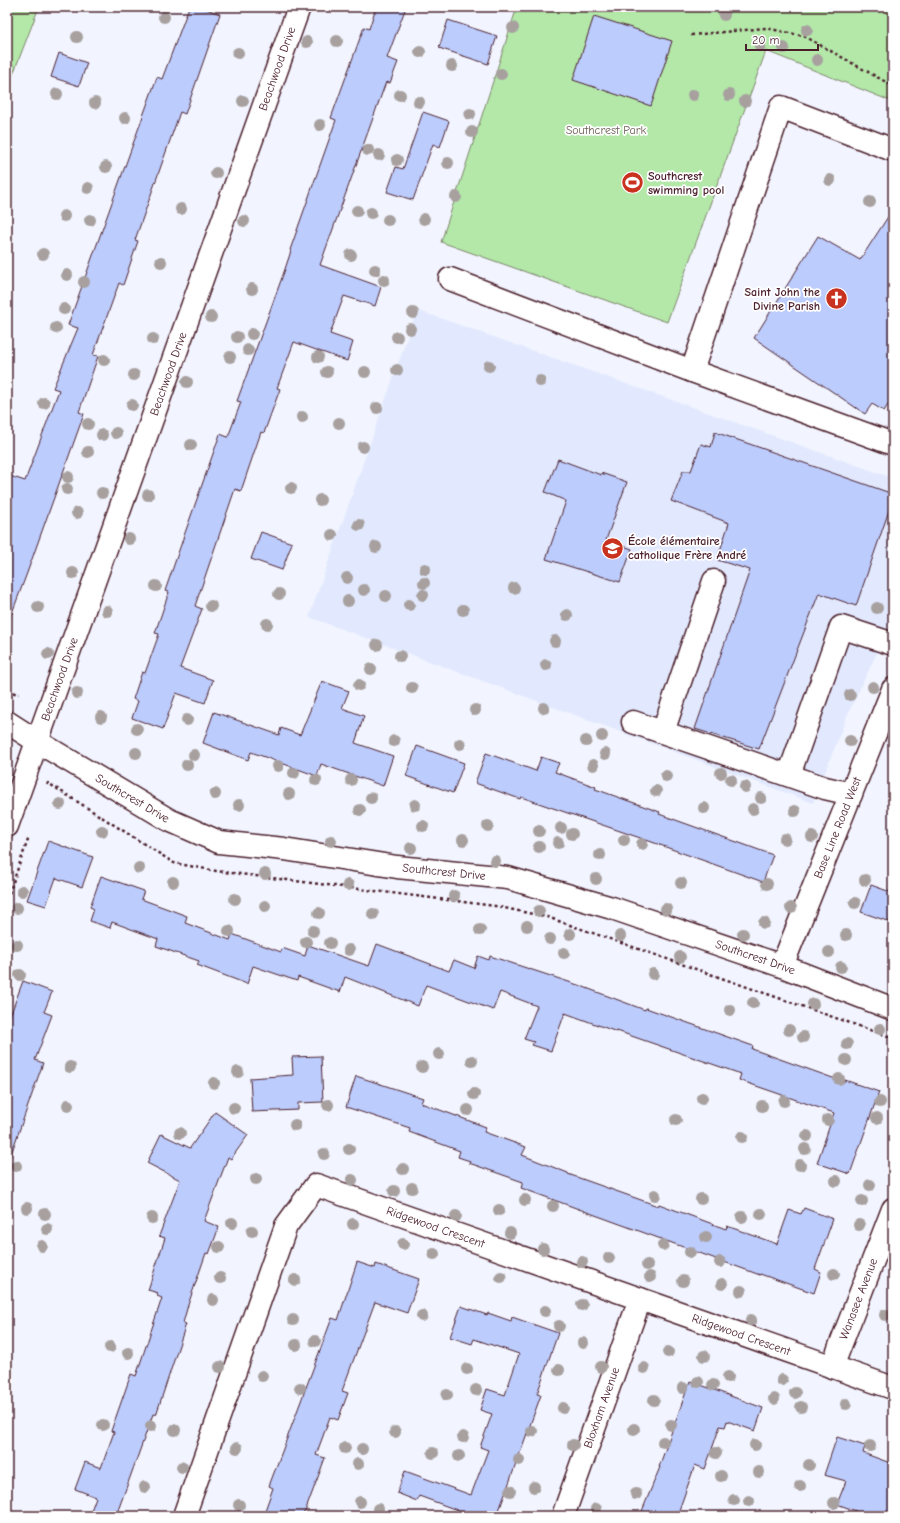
<svg xmlns="http://www.w3.org/2000/svg" width="900" height="1523" viewBox="0 0 900 1523" font-family="'Comic Neue',sans-serif">
<style>
.built{fill:#e2e9fe}
.green{fill:#b3e8a9;stroke:#7e846a}
.building{fill:#bcccfd;stroke:#4a1f2b}
.lines{fill:none;stroke-linecap:round;stroke-linejoin:round}
.minor-casing{stroke:#4a1f2b;stroke-width:25}
.path{stroke:#4a1f2b;stroke-width:2.5;stroke-dasharray:3 3;stroke-linecap:butt}
.minor{stroke:#fff;stroke-width:22}
.tree{fill:#a7a09f}
.labels{text-anchor:middle;stroke-width:3.5;stroke-linejoin:round;paint-order:stroke}
.street-label{font-size:12px;fill:#4a1f2b;stroke:#fff}
.park-label{font-size:12px;fill:#6a5b51;stroke:#fff}
.poi-label{font-size:12px;font-weight:bold;fill:#4a1f2b;stroke:#fff;text-anchor:start}
</style>
<rect width="100%" height="100%" fill="#f2f5ff"/>
<filter id="ink" filterUnits="userSpaceOnUse"><feTurbulence type="fractalNoise" baseFrequency=".025" numOctaves="2"/><feDisplacementMap in="SourceGraphic" scale="8" xChannelSelector="R" yChannelSelector="G"/><feConvolveMatrix kernelMatrix="1 2 1 2 8 2 1 2 1" color-interpolation-filters="sRGB"/></filter>
<g filter="url(#ink)">
<path class="built" d="M 417,310 L 893,478 L 893,619 L 847,716 L 813,803 L 309,617 Z"/>
<g class="green">
<path d="M 7,7 L 39,7 L 7,90 Z"/>
<path d="M 517,7 L 893,7 L 893,102 L 766,51 L 667,322 L 441,242 Z"/>
</g>
<g class="building">
<path d="M 189,7 L 201,7 L 220,14 L 185,114 L 180,112 L 135,240 L 138,241 L 123,285 L 119,283 L 93,355 L 98,356 L 79,412 L 84,414 L 27,573 L 9,621 L 7,620 L 7,475 L 25,481 L 59,390 L 53,388 L 78,328 L 68,325 L 157,77 L 162,79 Z"/>
<path d="M 376,7 L 406,7 L 387,58 L 398,62 L 390,83 L 386,82 L 320,265 L 381,287 L 375,306 L 344,296 L 330,334 L 353,342 L 347,361 L 294,342 L 277,388 L 280,389 L 264,433 L 261,432 L 241,491 L 235,489 L 195,606 L 202,609 L 180,668 L 213,680 L 205,703 L 176,693 L 163,729 L 132,718 L 138,701 L 133,699 L 142,672 L 145,673 L 159,634 L 155,633 L 169,592 L 165,591 L 186,530 L 220,434 L 228,437 L 241,402 L 237,401 L 284,272 L 291,251 L 290,250 L 336,120 L 331,118 L 364,27 L 369,29 Z"/>
<path d="M 594,16 L 672,41 L 651,106 L 573,80 Z"/>
<path d="M 448,20 L 497,36 L 488,64 L 439,48 Z"/>
<path d="M 59,53 L 87,63 L 79,86 L 51,77 Z"/>
<path d="M 423,112 L 449,121 L 440,147 L 433,144 L 413,200 L 387,192 L 396,167 L 403,169 Z"/>
<path d="M 893,209 L 893,397 L 884,411 L 872,404 L 865,414 L 754,338 L 818,236 L 860,260 Z"/>
<path d="M 715,432 L 893,494 L 893,499 L 856,606 L 819,593 L 759,749 L 695,729 L 750,570 L 717,560 L 729,523 L 671,501 L 683,471 L 691,471 L 701,444 L 711,447 Z"/>
<path d="M 558,459 L 601,475 L 601,473 L 627,482 L 606,540 L 632,549 L 620,582 L 546,559 L 566,501 L 545,492 Z"/>
<path d="M 261,532 L 292,543 L 282,570 L 251,559 Z"/>
<path d="M 322,681 L 349,691 L 342,708 L 364,716 L 355,743 L 393,756 L 383,786 L 321,764 L 317,776 L 251,752 L 248,760 L 203,743 L 214,712 L 279,735 L 281,728 L 300,735 Z"/>
<path d="M 417,746 L 464,763 L 453,793 L 406,776 Z"/>
<path d="M 486,753 L 536,771 L 541,757 L 559,763 L 555,772 L 596,787 L 595,789 L 660,812 L 659,814 L 773,855 L 763,882 L 649,841 L 521,797 L 520,799 L 475,783 Z"/>
<path d="M 48,841 L 93,857 L 82,887 L 56,878 L 46,906 L 27,900 Z"/>
<path d="M 101,876 L 144,891 L 141,899 L 187,916 L 185,923 L 230,940 L 232,934 L 281,952 L 282,948 L 305,956 L 308,945 L 369,966 L 377,944 L 449,971 L 454,960 L 474,968 L 478,956 L 489,960 L 490,956 L 581,986 L 645,1010 L 646,1008 L 753,1046 L 752,1049 L 844,1082 L 845,1080 L 879,1092 L 850,1174 L 817,1163 L 834,1113 L 739,1080 L 741,1074 L 617,1031 L 617,1032 L 565,1013 L 551,1051 L 532,1045 L 534,1042 L 524,1039 L 537,1006 L 500,992 L 493,1010 L 426,985 L 418,1006 L 345,977 L 340,992 L 298,977 L 297,981 L 253,966 L 247,984 L 197,965 L 199,961 L 156,946 L 158,939 L 112,922 L 110,928 L 90,921 L 94,909 L 90,907 Z"/>
<path d="M 871,885 L 893,893 L 893,923 L 861,912 Z"/>
<path d="M 23,981 L 52,992 L 44,1012 L 52,1015 L 35,1060 L 43,1063 L 10,1157 L 7,1156 L 7,1024 Z"/>
<path d="M 321,1056 L 323,1102 L 298,1103 L 298,1110 L 252,1112 L 250,1078 L 293,1075 L 292,1057 Z"/>
<path d="M 356,1076 L 423,1098 L 421,1103 L 486,1127 L 484,1132 L 526,1147 L 522,1155 L 568,1173 L 568,1174 L 658,1206 L 659,1204 L 726,1229 L 727,1226 L 777,1244 L 789,1210 L 801,1214 L 804,1208 L 833,1219 L 815,1269 L 821,1272 L 814,1293 L 760,1274 L 760,1275 L 521,1188 L 523,1182 L 469,1163 L 470,1161 L 458,1157 L 460,1151 L 409,1132 L 410,1128 L 346,1107 Z"/>
<path d="M 215,1112 L 248,1135 L 231,1159 L 228,1157 L 204,1221 L 219,1227 L 209,1254 L 206,1253 L 188,1305 L 183,1323 L 186,1324 L 156,1415 L 153,1414 L 116,1516 L 89,1516 L 96,1497 L 75,1489 L 85,1462 L 101,1468 L 114,1432 L 111,1431 L 131,1374 L 136,1376 L 162,1298 L 157,1296 L 158,1293 L 148,1290 L 165,1238 L 159,1236 L 180,1180 L 147,1163 L 161,1134 L 190,1148 Z"/>
<path d="M 357,1262 L 375,1268 L 376,1264 L 419,1279 L 407,1313 L 375,1302 L 342,1391 L 348,1393 L 338,1420 L 330,1417 L 316,1455 L 325,1458 L 305,1512 L 304,1512 L 302,1516 L 263,1516 L 273,1488 L 269,1486 L 286,1441 L 332,1318 L 338,1320 Z"/>
<path d="M 461,1306 L 487,1315 L 488,1313 L 511,1321 L 512,1317 L 558,1333 L 537,1394 L 541,1395 L 497,1516 L 455,1516 L 457,1510 L 419,1496 L 417,1501 L 397,1493 L 405,1471 L 471,1495 L 488,1450 L 480,1447 L 492,1414 L 480,1410 L 487,1389 L 505,1395 L 519,1354 L 474,1339 L 472,1344 L 450,1337 Z"/>
<path d="M 690,1381 L 763,1408 L 755,1431 L 727,1421 L 725,1427 L 720,1426 L 705,1469 L 695,1465 L 677,1516 L 640,1516 L 660,1467 L 659,1467 Z"/>
<path d="M 837,1437 L 865,1446 L 863,1453 L 893,1464 L 893,1516 L 854,1516 L 856,1511 L 837,1504 L 846,1481 L 824,1475 Z"/>
</g>
<g class="lines">
<defs>
<g id="minor">
<path d="M 450,279 L 692,371 L 893,444"/>
<path d="M 692,371 L 781,107 L 893,150"/>
<path id="s1" d="M 7,722 L 38,742 L 169,820 L 219,842 L 284,849 L 397,867 L 508,878 L 612,908 L 782,966 L 893,1009"/>
<path d="M 633,722 L 825,788 L 851,794"/>
<path d="M 663,732 L 714,581"/>
<path d="M 789,775 L 841,627 L 893,644"/>
<path id="s2" d="M 7,826 L 299,7"/>
<path id="s3" d="M 782,966 L 893,689"/>
<path id="s4" d="M 832,1367 L 893,1209"/>
<path id="s5" d="M 184,1516 L 286,1226 L 316,1185 L 893,1388"/>
<path id="s6" d="M 563,1516 L 640,1299"/>
</g>
</defs>
<use href="#minor" class="minor-casing"/>
<g class="path">
<path d="M 691,35 L 766,28 L 804,36 L 893,86"/>
<path d="M 7,691 L 19,694"/>
<path d="M 47,785 L 48,783 L 174,863 L 216,871 L 495,906 L 547,917 L 893,1038"/>
<path d="M 7,899 L 29,837"/>
</g>
<use href="#minor" class="minor"/>
</g>
<g class="tree">
<circle cx="724" cy="15" r="6"/>
<circle cx="164" cy="17" r="6"/>
<circle cx="513" cy="28" r="6"/>
<circle cx="807" cy="30" r="6"/>
<circle cx="77" cy="37" r="6"/>
<circle cx="337" cy="41" r="6"/>
<circle cx="307" cy="42" r="6"/>
<circle cx="760" cy="46" r="6"/>
<circle cx="784" cy="48" r="6"/>
<circle cx="420" cy="52" r="6"/>
<circle cx="238" cy="53" r="6"/>
<circle cx="817" cy="60" r="6"/>
<circle cx="452" cy="66" r="6"/>
<circle cx="501" cy="74" r="6"/>
<circle cx="57" cy="94" r="6"/>
<circle cx="400" cy="95" r="6"/>
<circle cx="693" cy="95" r="6"/>
<circle cx="729" cy="95" r="6"/>
<circle cx="243" cy="101" r="6"/>
<circle cx="745" cy="101" r="6"/>
<circle cx="419" cy="102" r="6"/>
<circle cx="95" cy="103" r="6"/>
<circle cx="470" cy="114" r="6"/>
<circle cx="125" cy="118" r="6"/>
<circle cx="320" cy="125" r="6"/>
<circle cx="472" cy="132" r="6"/>
<circle cx="368" cy="150" r="6"/>
<circle cx="379" cy="155" r="6"/>
<circle cx="397" cy="160" r="6"/>
<circle cx="448" cy="163" r="6"/>
<circle cx="106" cy="167" r="6"/>
<circle cx="216" cy="173" r="6"/>
<circle cx="830" cy="180" r="6"/>
<circle cx="88" cy="188" r="6"/>
<circle cx="456" cy="197" r="6"/>
<circle cx="870" cy="202" r="6"/>
<circle cx="181" cy="209" r="6"/>
<circle cx="357" cy="211" r="6"/>
<circle cx="371" cy="213" r="6"/>
<circle cx="64" cy="216" r="6"/>
<circle cx="424" cy="219" r="6"/>
<circle cx="90" cy="220" r="6"/>
<circle cx="388" cy="220" r="6"/>
<circle cx="244" cy="221" r="6"/>
<circle cx="43" cy="254" r="6"/>
<circle cx="351" cy="255" r="6"/>
<circle cx="161" cy="262" r="6"/>
<circle cx="375" cy="270" r="6"/>
<circle cx="67" cy="275" r="6"/>
<circle cx="384" cy="280" r="6"/>
<circle cx="84" cy="282" r="6"/>
<circle cx="252" cy="289" r="6"/>
<circle cx="64" cy="309" r="6"/>
<circle cx="413" cy="313" r="6"/>
<circle cx="211" cy="317" r="6"/>
<circle cx="56" cy="328" r="6"/>
<circle cx="410" cy="329" r="6"/>
<circle cx="252" cy="334" r="6"/>
<circle cx="237" cy="337" r="6"/>
<circle cx="397" cy="337" r="6"/>
<circle cx="153" cy="339" r="6"/>
<circle cx="248" cy="350" r="6"/>
<circle cx="230" cy="357" r="6"/>
<circle cx="318" cy="357" r="6"/>
<circle cx="104" cy="360" r="6"/>
<circle cx="489" cy="366" r="6"/>
<circle cx="397" cy="370" r="6"/>
<circle cx="327" cy="372" r="6"/>
<circle cx="365" cy="372" r="6"/>
<circle cx="134" cy="375" r="6"/>
<circle cx="540" cy="381" r="6"/>
<circle cx="187" cy="382" r="6"/>
<circle cx="44" cy="403" r="6"/>
<circle cx="132" cy="405" r="6"/>
<circle cx="377" cy="408" r="6"/>
<circle cx="302" cy="417" r="6"/>
<circle cx="339" cy="423" r="6"/>
<circle cx="88" cy="424" r="6"/>
<circle cx="116" cy="433" r="6"/>
<circle cx="102" cy="435" r="6"/>
<circle cx="191" cy="445" r="6"/>
<circle cx="363" cy="447" r="6"/>
<circle cx="88" cy="452" r="6"/>
<circle cx="68" cy="477" r="6"/>
<circle cx="291" cy="488" r="6"/>
<circle cx="67" cy="489" r="6"/>
<circle cx="102" cy="493" r="6"/>
<circle cx="148" cy="495" r="6"/>
<circle cx="320" cy="500" r="6"/>
<circle cx="77" cy="513" r="6"/>
<circle cx="359" cy="525" r="6"/>
<circle cx="332" cy="535" r="6"/>
<circle cx="129" cy="539" r="6"/>
<circle cx="376" cy="547" r="6"/>
<circle cx="425" cy="569" r="6"/>
<circle cx="73" cy="573" r="6"/>
<circle cx="347" cy="578" r="6"/>
<circle cx="424" cy="583" r="6"/>
<circle cx="156" cy="586" r="6"/>
<circle cx="514" cy="588" r="6"/>
<circle cx="364" cy="590" r="6"/>
<circle cx="279" cy="594" r="6"/>
<circle cx="423" cy="595" r="6"/>
<circle cx="386" cy="596" r="6"/>
<circle cx="348" cy="601" r="6"/>
<circle cx="409" cy="605" r="6"/>
<circle cx="211" cy="606" r="6"/>
<circle cx="38" cy="607" r="6"/>
<circle cx="877" cy="608" r="6"/>
<circle cx="463" cy="610" r="6"/>
<circle cx="107" cy="611" r="6"/>
<circle cx="567" cy="615" r="6"/>
<circle cx="267" cy="624" r="6"/>
<circle cx="555" cy="641" r="6"/>
<circle cx="377" cy="645" r="6"/>
<circle cx="48" cy="654" r="6"/>
<circle cx="400" cy="656" r="6"/>
<circle cx="546" cy="665" r="6"/>
<circle cx="371" cy="669" r="6"/>
<circle cx="359" cy="685" r="6"/>
<circle cx="873" cy="687" r="6"/>
<circle cx="412" cy="688" r="6"/>
<circle cx="77" cy="693" r="6"/>
<circle cx="850" cy="695" r="6"/>
<circle cx="544" cy="708" r="6"/>
<circle cx="475" cy="710" r="6"/>
<circle cx="101" cy="717" r="6"/>
<circle cx="187" cy="720" r="6"/>
<circle cx="137" cy="729" r="6"/>
<circle cx="602" cy="736" r="6"/>
<circle cx="394" cy="741" r="6"/>
<circle cx="586" cy="741" r="6"/>
<circle cx="850" cy="741" r="6"/>
<circle cx="460" cy="744" r="6"/>
<circle cx="136" cy="753" r="6"/>
<circle cx="605" cy="754" r="6"/>
<circle cx="194" cy="755" r="6"/>
<circle cx="187" cy="765" r="6"/>
<circle cx="593" cy="765" r="6"/>
<circle cx="278" cy="766" r="6"/>
<circle cx="294" cy="773" r="6"/>
<circle cx="721" cy="773" r="6"/>
<circle cx="666" cy="776" r="6"/>
<circle cx="316" cy="780" r="6"/>
<circle cx="351" cy="780" r="6"/>
<circle cx="731" cy="780" r="6"/>
<circle cx="745" cy="787" r="6"/>
<circle cx="656" cy="791" r="6"/>
<circle cx="215" cy="794" r="6"/>
<circle cx="289" cy="794" r="6"/>
<circle cx="371" cy="798" r="6"/>
<circle cx="761" cy="798" r="6"/>
<circle cx="60" cy="804" r="6"/>
<circle cx="239" cy="805" r="6"/>
<circle cx="415" cy="805" r="6"/>
<circle cx="704" cy="808" r="6"/>
<circle cx="753" cy="809" r="6"/>
<circle cx="360" cy="810" r="6"/>
<circle cx="795" cy="811" r="6"/>
<circle cx="423" cy="826" r="6"/>
<circle cx="488" cy="826" r="6"/>
<circle cx="561" cy="828" r="6"/>
<circle cx="102" cy="831" r="6"/>
<circle cx="539" cy="831" r="6"/>
<circle cx="572" cy="834" r="6"/>
<circle cx="812" cy="837" r="6"/>
<circle cx="785" cy="839" r="6"/>
<circle cx="463" cy="840" r="6"/>
<circle cx="624" cy="840" r="6"/>
<circle cx="331" cy="841" r="6"/>
<circle cx="558" cy="843" r="6"/>
<circle cx="642" cy="844" r="6"/>
<circle cx="539" cy="847" r="6"/>
<circle cx="411" cy="848" r="6"/>
<circle cx="600" cy="855" r="6"/>
<circle cx="495" cy="861" r="6"/>
<circle cx="139" cy="868" r="6"/>
<circle cx="265" cy="874" r="6"/>
<circle cx="596" cy="879" r="6"/>
<circle cx="865" cy="880" r="6"/>
<circle cx="173" cy="882" r="6"/>
<circle cx="681" cy="883" r="6"/>
<circle cx="767" cy="884" r="6"/>
<circle cx="348" cy="885" r="6"/>
<circle cx="22" cy="891" r="6"/>
<circle cx="454" cy="896" r="6"/>
<circle cx="235" cy="899" r="6"/>
<circle cx="855" cy="903" r="6"/>
<circle cx="265" cy="906" r="6"/>
<circle cx="17" cy="908" r="6"/>
<circle cx="791" cy="908" r="6"/>
<circle cx="666" cy="909" r="6"/>
<circle cx="539" cy="911" r="6"/>
<circle cx="319" cy="913" r="6"/>
<circle cx="373" cy="914" r="6"/>
<circle cx="764" cy="923" r="6"/>
<circle cx="527" cy="926" r="6"/>
<circle cx="480" cy="930" r="6"/>
<circle cx="229" cy="931" r="6"/>
<circle cx="313" cy="931" r="6"/>
<circle cx="570" cy="934" r="6"/>
<circle cx="743" cy="934" r="6"/>
<circle cx="846" cy="935" r="6"/>
<circle cx="620" cy="936" r="6"/>
<circle cx="550" cy="939" r="6"/>
<circle cx="306" cy="942" r="6"/>
<circle cx="330" cy="943" r="6"/>
<circle cx="17" cy="945" r="6"/>
<circle cx="349" cy="950" r="6"/>
<circle cx="829" cy="952" r="6"/>
<circle cx="564" cy="953" r="6"/>
<circle cx="680" cy="957" r="6"/>
<circle cx="841" cy="967" r="6"/>
<circle cx="653" cy="974" r="6"/>
<circle cx="20" cy="975" r="6"/>
<circle cx="753" cy="1003" r="6"/>
<circle cx="813" cy="1004" r="6"/>
<circle cx="730" cy="1010" r="6"/>
<circle cx="880" cy="1029" r="6"/>
<circle cx="789" cy="1030" r="6"/>
<circle cx="803" cy="1037" r="6"/>
<circle cx="847" cy="1044" r="6"/>
<circle cx="439" cy="1054" r="6"/>
<circle cx="846" cy="1060" r="6"/>
<circle cx="472" cy="1061" r="6"/>
<circle cx="70" cy="1067" r="6"/>
<circle cx="422" cy="1067" r="6"/>
<circle cx="238" cy="1072" r="6"/>
<circle cx="839" cy="1079" r="6"/>
<circle cx="214" cy="1083" r="6"/>
<circle cx="474" cy="1094" r="6"/>
<circle cx="702" cy="1098" r="6"/>
<circle cx="784" cy="1101" r="6"/>
<circle cx="880" cy="1102" r="6"/>
<circle cx="68" cy="1105" r="6"/>
<circle cx="328" cy="1105" r="6"/>
<circle cx="762" cy="1106" r="6"/>
<circle cx="234" cy="1108" r="6"/>
<circle cx="468" cy="1110" r="6"/>
<circle cx="877" cy="1118" r="6"/>
<circle cx="676" cy="1120" r="6"/>
<circle cx="828" cy="1120" r="6"/>
<circle cx="295" cy="1125" r="6"/>
<circle cx="180" cy="1133" r="6"/>
<circle cx="807" cy="1136" r="6"/>
<circle cx="742" cy="1137" r="6"/>
<circle cx="349" cy="1149" r="6"/>
<circle cx="805" cy="1149" r="6"/>
<circle cx="324" cy="1154" r="6"/>
<circle cx="800" cy="1165" r="6"/>
<circle cx="16" cy="1166" r="6"/>
<circle cx="403" cy="1169" r="6"/>
<circle cx="256" cy="1179" r="6"/>
<circle cx="352" cy="1180" r="6"/>
<circle cx="836" cy="1181" r="6"/>
<circle cx="870" cy="1185" r="6"/>
<circle cx="412" cy="1188" r="6"/>
<circle cx="394" cy="1191" r="6"/>
<circle cx="655" cy="1195" r="6"/>
<circle cx="701" cy="1199" r="6"/>
<circle cx="525" cy="1200" r="6"/>
<circle cx="862" cy="1201" r="6"/>
<circle cx="553" cy="1206" r="6"/>
<circle cx="27" cy="1208" r="6"/>
<circle cx="499" cy="1210" r="6"/>
<circle cx="45" cy="1214" r="6"/>
<circle cx="761" cy="1214" r="6"/>
<circle cx="456" cy="1216" r="6"/>
<circle cx="742" cy="1217" r="6"/>
<circle cx="152" cy="1218" r="6"/>
<circle cx="232" cy="1223" r="6"/>
<circle cx="353" cy="1224" r="6"/>
<circle cx="859" cy="1225" r="6"/>
<circle cx="47" cy="1229" r="6"/>
<circle cx="252" cy="1231" r="6"/>
<circle cx="510" cy="1233" r="6"/>
<circle cx="706" cy="1237" r="6"/>
<circle cx="403" cy="1244" r="6"/>
<circle cx="663" cy="1245" r="6"/>
<circle cx="42" cy="1246" r="6"/>
<circle cx="219" cy="1247" r="6"/>
<circle cx="543" cy="1249" r="6"/>
<circle cx="690" cy="1252" r="6"/>
<circle cx="434" cy="1254" r="6"/>
<circle cx="609" cy="1258" r="6"/>
<circle cx="582" cy="1262" r="6"/>
<circle cx="720" cy="1262" r="6"/>
<circle cx="647" cy="1265" r="6"/>
<circle cx="834" cy="1274" r="6"/>
<circle cx="501" cy="1277" r="6"/>
<circle cx="650" cy="1277" r="6"/>
<circle cx="220" cy="1278" r="6"/>
<circle cx="295" cy="1280" r="6"/>
<circle cx="683" cy="1281" r="6"/>
<circle cx="722" cy="1284" r="6"/>
<circle cx="741" cy="1291" r="6"/>
<circle cx="213" cy="1300" r="6"/>
<circle cx="582" cy="1305" r="6"/>
<circle cx="545" cy="1311" r="6"/>
<circle cx="885" cy="1315" r="6"/>
<circle cx="422" cy="1316" r="6"/>
<circle cx="293" cy="1320" r="6"/>
<circle cx="751" cy="1320" r="6"/>
<circle cx="559" cy="1326" r="6"/>
<circle cx="315" cy="1341" r="6"/>
<circle cx="583" cy="1343" r="6"/>
<circle cx="296" cy="1345" r="6"/>
<circle cx="110" cy="1347" r="6"/>
<circle cx="668" cy="1352" r="6"/>
<circle cx="128" cy="1353" r="6"/>
<circle cx="704" cy="1356" r="6"/>
<circle cx="220" cy="1367" r="6"/>
<circle cx="601" cy="1367" r="6"/>
<circle cx="644" cy="1368" r="6"/>
<circle cx="467" cy="1369" r="6"/>
<circle cx="559" cy="1370" r="6"/>
<circle cx="262" cy="1376" r="6"/>
<circle cx="728" cy="1377" r="6"/>
<circle cx="782" cy="1380" r="6"/>
<circle cx="698" cy="1382" r="6"/>
<circle cx="713" cy="1385" r="6"/>
<circle cx="300" cy="1388" r="6"/>
<circle cx="683" cy="1388" r="6"/>
<circle cx="476" cy="1390" r="6"/>
<circle cx="795" cy="1393" r="6"/>
<circle cx="447" cy="1395" r="6"/>
<circle cx="774" cy="1399" r="6"/>
<circle cx="654" cy="1400" r="6"/>
<circle cx="846" cy="1404" r="6"/>
<circle cx="801" cy="1407" r="6"/>
<circle cx="563" cy="1408" r="6"/>
<circle cx="103" cy="1425" r="6"/>
<circle cx="671" cy="1425" r="6"/>
<circle cx="151" cy="1426" r="6"/>
<circle cx="634" cy="1429" r="6"/>
<circle cx="175" cy="1430" r="6"/>
<circle cx="532" cy="1431" r="6"/>
<circle cx="395" cy="1432" r="6"/>
<circle cx="463" cy="1437" r="6"/>
<circle cx="663" cy="1442" r="6"/>
<circle cx="573" cy="1445" r="6"/>
<circle cx="755" cy="1445" r="6"/>
<circle cx="870" cy="1446" r="6"/>
<circle cx="237" cy="1448" r="6"/>
<circle cx="345" cy="1448" r="6"/>
<circle cx="362" cy="1449" r="6"/>
<circle cx="433" cy="1453" r="6"/>
<circle cx="716" cy="1453" r="6"/>
<circle cx="459" cy="1456" r="6"/>
<circle cx="519" cy="1460" r="6"/>
<circle cx="358" cy="1464" r="6"/>
<circle cx="809" cy="1465" r="6"/>
<circle cx="182" cy="1467" r="6"/>
<circle cx="759" cy="1472" r="6"/>
<circle cx="721" cy="1476" r="6"/>
<circle cx="800" cy="1486" r="6"/>
<circle cx="145" cy="1487" r="6"/>
<circle cx="534" cy="1487" r="6"/>
<circle cx="510" cy="1491" r="6"/>
<circle cx="636" cy="1494" r="6"/>
<circle cx="734" cy="1500" r="6"/>
<circle cx="749" cy="1501" r="6"/>
<circle cx="360" cy="1502" r="6"/>
<circle cx="834" cy="1503" r="6"/>
<circle cx="239" cy="1505" r="6"/>
<circle cx="378" cy="1509" r="6"/>
<circle cx="596" cy="1509" r="6"/>
</g>
</g>
<defs>
<symbol id="stadium-disc" viewBox="-11 -11 22 22"><circle r="9.5" fill="#c8321e" stroke="#fff"/><path d="M0-5a6.5 5 0 1 0 0 10a6.5 5 0 1 0 0-10ZM-3.5-1.8h7v3.6h-7Z" fill="#fff"/></symbol>
<symbol id="church-disc" viewBox="-11 -11 22 22"><circle r="9.5" fill="#c8321e" stroke="#fff"/><path d="M-1.2-6h2.4v3.5h3.3v2.4h-3.3V6h-2.4V-.1h-3.3v-2.4h3.3Z" fill="#fff"/></symbol>
<symbol id="school-disc" viewBox="-11 -11 22 22"><circle r="9.5" fill="#c8321e" stroke="#fff"/><path d="M0-5L7-2L0 1L-7-2ZM-4 1L0 2.5L4 1V4Q0 6-4 4Z" fill="#fff"/></symbol>
</defs>
<g fill-rule="evenodd">
<use href="#stadium-disc" x="620" y="170" width="25" height="25"/>
<use href="#church-disc" x="824" y="286" width="25" height="25"/>
<use href="#school-disc" x="600" y="536" width="25" height="25"/>
</g>
<g class="labels">
<g class="street-label">
<text dy="4" stroke="none"><textPath href="#s2" startOffset="804">Beachwood Drive</textPath></text>
<text dy="4" stroke="none"><textPath href="#s2" startOffset="480">Beachwood Drive</textPath></text>
<text dy="4" stroke="none"><textPath href="#s2" startOffset="156">Beachwood Drive</textPath></text>
<text dy="4" stroke="none"><textPath href="#s1" startOffset="147">Southcrest Drive</textPath></text>
<text dy="4" stroke="none"><textPath href="#s3" startOffset="149">Base Line Road West</textPath></text>
<text dy="4" stroke="none"><textPath href="#s1" startOffset="471">Southcrest Drive</textPath></text>
<text dy="4" stroke="none"><textPath href="#s1" startOffset="795">Southcrest Drive</textPath></text>
<text dy="4" stroke="none"><textPath href="#s5" startOffset="485">Ridgewood Crescent</textPath></text>
<text dy="4" stroke="none"><textPath href="#s4" startOffset="73">Wanasee Avenue</textPath></text>
<text dy="4" stroke="none"><textPath href="#s5" startOffset="809">Ridgewood Crescent</textPath></text>
<text dy="4" stroke="none"><textPath href="#s6" startOffset="115">Bloxham Avenue</textPath></text>
</g>
<g class="park-label">
<text x="606" y="134">Southcrest Park</text>
</g>
<g class="poi-label">
<text x="648" y="180">Southcrest<tspan x="648" dy="14">swimming pool</tspan></text>
<text x="820" y="296" text-anchor="end">Saint John the<tspan x="820" dy="14">Divine Parish</tspan></text>
<text x="628" y="545">École élémentaire<tspan x="628" dy="14">catholique Frère André</tspan></text>
</g>
</g>
<rect width="900" height="1523" fill="none" stroke="#fff" stroke-width="24"/>
<rect x="12" y="12" width="876" height="1499" fill="none" stroke="#4a1f2b" stroke-width="1.5" filter="url(#ink)"/>
<path d="M746 44v6h72v-6" fill="none" stroke="#4a1f2b" stroke-width="2"/>
<text x="752" y="44" font-size="12" fill="#4a1f2b" stroke="#ffffff" stroke-width="3" paint-order="stroke">20 m</text>
</svg>
